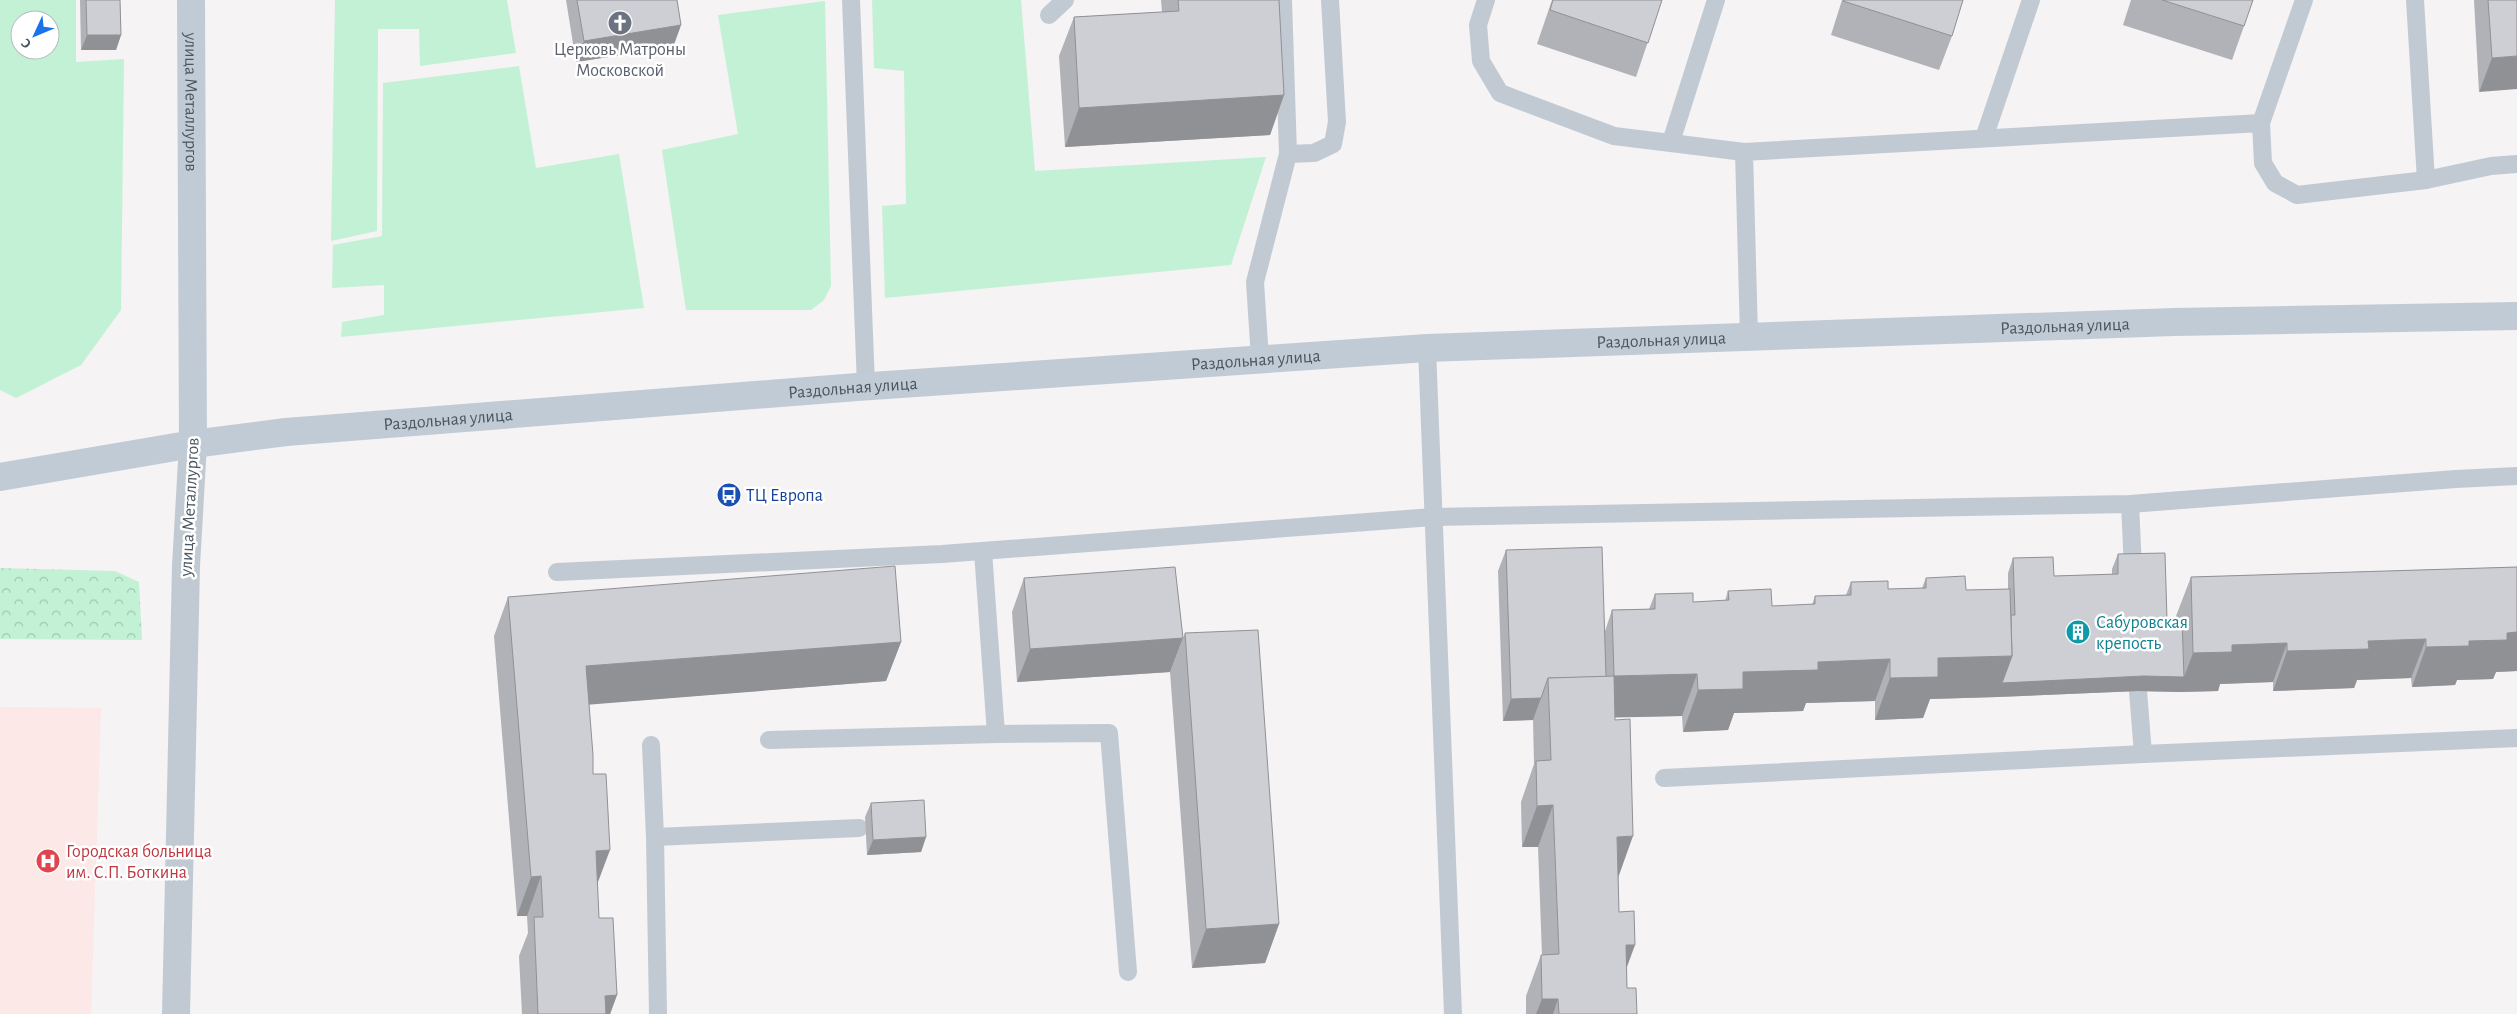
<svg xmlns="http://www.w3.org/2000/svg" width="2517" height="1014" viewBox="0 0 2517 1014" font-family="'Alegreya Sans',sans-serif">
<style>
.medical{fill:#fce8e6}
.grass{fill:#c3f1d5;fill-rule:evenodd}
.forest{fill:url(#forest-crowns)}
.lines{fill:none;stroke-linecap:round;stroke-linejoin:round}
.lane{stroke:#c1cad2;stroke-width:18}
.street{stroke:#c1cad2;stroke-width:28}
.secondary{stroke:#c1cbd6;stroke-width:28}
.wall{fill:#b0b2b7}
.shaded-wall{fill:#909195}
.building{fill:#cdcfd5;stroke:#909195}
.labels{text-anchor:middle;stroke-width:5;stroke-linejoin:round;paint-order:stroke}
.worship-label{font-size:18px;fill:#5b616d;stroke:#fff}
.street-label{font-size:18px;fill:#4a5661;stroke:#fff}
.transit-label{font-size:18px;fill:#164399;stroke:#fff;text-anchor:start}
.culture-label{font-size:18px;fill:#0d838f;stroke:#fff;text-anchor:start}
.health-label{font-size:18px;fill:#be3a42;stroke:#fff;text-anchor:start}
</style>
<defs>
<pattern id="forest-crowns" width="20" height="18" patternUnits="userSpaceOnUse" patternTransform="scale(1.25)"><rect width="20" height="18" fill="#c3f1d5"/><path d="M2 6a3 3 0 1 1 6 0M12 15a3 3 0 1 1 6 0" fill="none" stroke="#a0c6b0"/></pattern>
</defs>
<rect width="100%" height="100%" fill="#f5f3f3"/>
<path class="medical" d="M 0,707 L 101,708 L 91,1014 L 0,1014 Z"/>
<g class="grass">
<path d="M 0,0 L 76,0 L 76,62 L 124,59 L 121,310 L 81,365 L 16,398 L 0,390 ZM 20,20 L 50,20 L 50,50 L 20,50 Z"/>
<path d="M 335,0 L 507,0 L 516,53 L 420,66 L 419,29 L 378,29 L 377,231 L 331,241 Z"/>
<path d="M 872,0 L 1021,0 L 1035,171 L 1266,157 L 1231,265 L 885,298 L 882,206 L 906,204 L 904,71 L 874,68 Z"/>
<path d="M 825,1 L 831,286 L 824,300 L 811,310 L 686,310 L 662,150 L 738,134 L 718,15 Z"/>
<path d="M 519,66 L 536,168 L 619,154 L 644,308 L 341,337 L 342,322 L 384,315 L 384,285 L 332,288 L 333,245 L 382,236 L 383,83 Z"/>
</g>
<path class="forest" d="M 0,568 L 115,571 L 139,582 L 142,640 L 0,639 Z"/>
<g class="lines">
<g class="lane">
<path d="M 851,0 L 866,386"/>
<path d="M 1486,0 L 1478,25 L 1481,61 L 1500,93 L 1614,136 L 1744,152"/>
<path d="M 2415,0 L 2426,180"/>
<path d="M 1049,15 L 1065,0"/>
<path d="M 2261,123 L 2304,0"/>
<path d="M 1984,138 L 2031,0"/>
<path d="M 1671,142 L 1716,0"/>
<path d="M 1288,154 L 1314,153 L 1333,144 L 1337,122 L 1330,0"/>
<path d="M 1749,336 L 1744,152 L 2261,123 L 2263,163 L 2275,183 L 2297,195 L 2426,180 L 2491,166 L 2517,164"/>
<path d="M 1427,348 L 1453,1014"/>
<path d="M 1260,359 L 1255,282 L 1288,154 L 1283,0"/>
<path d="M 2130,504 L 2133,568"/>
<path d="M 983,551 L 996,734"/>
<path d="M 557,572 L 942,554 L 1433,517 L 2130,504 L 2456,479 L 2517,476"/>
<path d="M 2138,691 L 2143,754 L 2517,738"/>
<path d="M 769,740 L 996,734 L 1109,733 L 1128,972"/>
<path d="M 651,745 L 655,837"/>
<path d="M 1664,778 L 2143,754"/>
<path d="M 658,1014 L 655,837 L 859,828"/>
</g>
<path class="street" d="M 176,1014 L 186,566 L 193,444"/>
<g class="secondary">
<path id="s1" d="M 191,0 L 193,444"/>
<path id="s2" d="M 0,477 L 193,444 L 286,432 L 857,387 L 1427,348 L 2174,322 L 2517,316"/>
</g>
</g>
<g class="wall">
<path d="M 80,0 L 120,0 L 121,35 L 116,50 L 81,50 Z"/>
<path d="M 566,0 L 677,0 L 681,25 L 673,47 L 576,62 Z"/>
<path d="M 1161,0 L 1279,0 L 1284,95 L 1270,135 L 1065,147 L 1059,56 L 1074,17 L 1162,12 Z"/>
<path d="M 1552,0 L 1662,0 L 1636,77 L 1537,44 Z"/>
<path d="M 1842,0 L 1963,0 L 1952,36 L 1939,70 L 1831,35 Z"/>
<path d="M 2131,0 L 2253,0 L 2244,26 L 2232,60 L 2123,25 Z"/>
<path d="M 2474,0 L 2517,0 L 2479,92 Z"/>
<path d="M 1506,550 L 1605,631 L 1612,610 L 1649,609 L 1655,594 L 1693,602 L 1725,601 L 1728,591 L 1772,606 L 1812,605 L 1815,596 L 1846,595 L 1851,582 L 1888,589 L 1922,588 L 1926,578 L 1966,590 L 2008,589 L 2008,573 L 2013,558 L 2054,576 L 2112,574 L 2112,569 L 2118,554 L 2167,620 L 2176,620 L 2176,616 L 2191,577 L 2517,567 L 2517,671 L 2496,672 L 2493,679 L 2457,680 L 2455,685 L 2412,687 L 2411,678 L 2357,680 L 2354,688 L 2273,691 L 2273,682 L 2220,684 L 2218,691 L 2179,692 L 2138,691 L 1997,697 L 1930,699 L 1923,718 L 1875,720 L 1875,701 L 1806,703 L 1803,711 L 1734,713 L 1728,730 L 1683,732 L 1682,716 L 1615,717 L 1619,912 L 1627,968 L 1627,988 L 1637,1014 L 1526,1014 L 1526,996 L 1541,955 L 1542,955 L 1538,847 L 1522,847 L 1521,802 L 1534,764 L 1533,720 L 1503,721 L 1498,571 Z"/>
<path d="M 1024,578 L 1183,638 L 1170,672 L 1017,682 L 1012,612 Z"/>
<path d="M 508,597 L 901,642 L 886,681 L 589,704 L 599,918 L 617,995 L 610,1014 L 522,1014 L 519,956 L 528,933 L 527,916 L 517,916 L 494,636 Z"/>
<path d="M 1185,633 L 1279,924 L 1265,963 L 1192,968 L 1170,672 Z"/>
<path d="M 871,803 L 926,837 L 921,852 L 867,855 L 865,817 Z"/>
</g>
<g class="shaded-wall">
<path d="M 681,25 L 673,47 L 576,62 L 584,41 Z"/>
<path d="M 87,35 L 121,35 L 116,50 L 81,50 Z"/>
<path d="M 2517,56 L 2517,89 L 2479,92 L 2492,58 Z"/>
<path d="M 1284,95 L 1270,135 L 1065,147 L 1079,108 Z"/>
<path d="M 2517,632 L 2517,671 L 2496,672 L 2493,679 L 2457,680 L 2455,685 L 2412,687 L 2426,647 L 2469,641 L 2507,633 Z"/>
<path d="M 1183,638 L 1170,672 L 1017,682 L 1030,649 Z"/>
<path d="M 2426,639 L 2411,678 L 2357,680 L 2354,688 L 2273,691 L 2287,651 L 2368,641 Z"/>
<path d="M 901,642 L 886,681 L 572,706 L 586,666 Z"/>
<path d="M 2287,643 L 2273,682 L 2220,684 L 2218,691 L 2179,692 L 2138,691 L 1997,697 L 1930,699 L 1923,718 L 1875,720 L 1890,678 L 1938,658 L 2012,656 L 2144,676 L 2184,677 L 2193,653 L 2232,645 Z"/>
<path d="M 1890,659 L 1875,701 L 1806,703 L 1803,711 L 1734,713 L 1728,730 L 1683,732 L 1698,690 L 1743,672 L 1818,662 Z"/>
<path d="M 1697,674 L 1682,716 L 1549,719 L 1614,676 Z"/>
<path d="M 1541,698 L 1533,720 L 1503,721 L 1511,699 Z"/>
<path d="M 1553,805 L 1538,847 L 1522,847 L 1537,806 Z"/>
<path d="M 1633,836 L 1618,878 L 1617,837 Z"/>
<path d="M 926,837 L 921,852 L 867,855 L 873,840 Z"/>
<path d="M 610,850 L 595,890 L 596,851 Z"/>
<path d="M 541,876 L 527,916 L 517,916 L 531,877 Z"/>
<path d="M 1279,924 L 1265,963 L 1192,968 L 1206,929 Z"/>
<path d="M 1626,945 L 1635,945 L 1620,986 Z"/>
<path d="M 617,995 L 610,1014 L 598,1014 L 605,996 Z"/>
<path d="M 1542,999 L 1558,999 L 1553,1014 L 1536,1014 Z"/>
</g>
<g class="building">
<path d="M 86,0 L 120,0 L 121,35 L 87,35 Z"/>
<path d="M 577,0 L 677,0 L 681,25 L 584,41 Z"/>
<path d="M 1178,0 L 1279,0 L 1284,95 L 1079,108 L 1074,17 L 1179,11 Z"/>
<path d="M 1553,0 L 1662,0 L 1648,43 L 1550,10 Z"/>
<path d="M 1844,0 L 1963,0 L 1952,36 L 1843,1 Z"/>
<path d="M 2162,0 L 2253,0 L 2244,26 Z"/>
<path d="M 2488,0 L 2517,0 L 2517,56 L 2492,58 Z"/>
<path d="M 1602,547 L 1606,677 L 1548,678 L 1541,698 L 1511,699 L 1506,550 Z"/>
<path d="M 2165,553 L 2167,620 L 2182,619 L 2184,677 L 2144,676 L 2002,683 L 2012,656 L 2011,615 L 2015,615 L 2013,558 L 2053,557 L 2054,576 L 2118,574 L 2118,554 Z"/>
<path d="M 895,566 L 901,642 L 586,666 L 593,755 L 593,774 L 606,774 L 610,850 L 596,851 L 599,918 L 613,918 L 617,995 L 605,996 L 606,1014 L 538,1014 L 534,917 L 543,917 L 541,876 L 531,877 L 508,597 Z"/>
<path d="M 1175,567 L 1183,638 L 1030,649 L 1024,578 Z"/>
<path d="M 2517,567 L 2517,632 L 2507,633 L 2507,640 L 2469,641 L 2469,646 L 2426,647 L 2426,639 L 2368,641 L 2369,649 L 2287,651 L 2287,643 L 2232,645 L 2232,652 L 2193,653 L 2191,577 Z"/>
<path d="M 1965,576 L 1966,590 L 2010,589 L 2012,656 L 1938,658 L 1938,677 L 1890,678 L 1890,659 L 1818,662 L 1818,670 L 1743,672 L 1743,689 L 1698,690 L 1697,674 L 1614,676 L 1612,610 L 1655,609 L 1655,594 L 1693,593 L 1693,602 L 1729,600 L 1728,591 L 1771,589 L 1772,606 L 1815,604 L 1815,596 L 1851,595 L 1851,582 L 1888,581 L 1888,589 L 1926,588 L 1926,578 Z"/>
<path d="M 1258,630 L 1279,924 L 1206,929 L 1185,633 Z"/>
<path d="M 1614,676 L 1615,720 L 1630,719 L 1633,836 L 1617,837 L 1619,912 L 1634,911 L 1635,945 L 1626,945 L 1627,988 L 1636,988 L 1637,1014 L 1559,1014 L 1558,999 L 1542,999 L 1541,955 L 1559,954 L 1553,805 L 1537,806 L 1536,761 L 1551,760 L 1548,678 Z"/>
<path d="M 924,800 L 926,837 L 873,840 L 871,803 Z"/>
</g>
<defs>
<symbol id="church-disc" viewBox="-11 -11 22 22"><circle r="9.5" fill="#6b7280" stroke="#fff"/><path d="M-1.2-6h2.4v3.5h3.3v2.4h-3.3V6h-2.4V-.1h-3.3v-2.4h3.3Z" fill="#fff"/></symbol>
<symbol id="bus-disc" viewBox="-11 -11 22 22"><circle r="9.5" fill="#1a4fb4" stroke="#fff"/><path d="M-5-6H5V4H4V6H2V4H-2V6H-4V4H-5ZM-3.5-4V0h7V-4ZM-3.5 1.2v1.5H-2V1.2ZM2 1.2v1.5H3.5V1.2Z" fill="#fff"/></symbol>
<symbol id="building-disc" viewBox="-11 -11 22 22"><circle r="9.5" fill="#0f9aa8" stroke="#fff"/><path d="M-4-6H4V6H1V3H-1V6H-4ZM-2.5-4.3h1.7v1.8h-1.7ZM.8-4.3h1.7v1.8H.8ZM-2.5-1h1.7V.8h-1.7ZM.8-1h1.7V.8H.8Z" fill="#fff"/></symbol>
<symbol id="hospital-disc" viewBox="-11 -11 22 22"><circle r="9.5" fill="#e0444e" stroke="#fff"/><path d="M-5-5h3v3.5h4V-5h3V5h-3V1.5h-4V5h-3Z" fill="#fff"/></symbol>
</defs>
<g fill-rule="evenodd">
<use href="#church-disc" x="606" y="9" width="28" height="28"/>
<use href="#bus-disc" x="715" y="481" width="28" height="28"/>
<use href="#building-disc" x="2064" y="618" width="28" height="28"/>
<use href="#hospital-disc" x="34" y="847" width="28" height="28"/>
</g>
<g class="labels">
<g class="worship-label">
<text x="620" y="55">Церковь Матроны<tspan x="620" dy="21">Московской</tspan></text>
</g>
<g class="street-label">
<text dy="6" stroke="none"><textPath href="#s1" startOffset="102">улица Металлургов</textPath></text>
<text dy="6" stroke="none"><textPath href="#s2" startOffset="2072">Раздольная улица</textPath></text>
<text dy="6" stroke="none"><textPath href="#s2" startOffset="1668">Раздольная улица</textPath></text>
<text dy="6" stroke="none"><textPath href="#s2" startOffset="1262">Раздольная улица</textPath></text>
<text dy="6" stroke="none"><textPath href="#s2" startOffset="858">Раздольная улица</textPath></text>
<text dy="6" stroke="none"><textPath href="#s2" startOffset="452">Раздольная улица</textPath></text>
<text transform="translate(189 507) rotate(-87)" y="6">улица Металлургов</text>
</g>
<g class="transit-label">
<text x="746" y="501">ТЦ Европа</text>
</g>
<g class="culture-label">
<text x="2096" y="628">Сабуровская<tspan x="2096" dy="21">крепость</tspan></text>
</g>
<g class="health-label">
<text x="66" y="857">Городская больница<tspan x="66" dy="21">им. С.П. Боткина</tspan></text>
</g>
</g>
<g transform="translate(35 35) rotate(226)"><circle r="24" fill="#ffffff" stroke="#b7bbc0"/>
<path d="M0-4L9 19L0 12L-9 19Z" fill="#1a73e8"/>
<text y="-8" font-size="14" font-weight="bold" text-anchor="middle" fill="#4a5661">С</text>
</g>
</svg>
